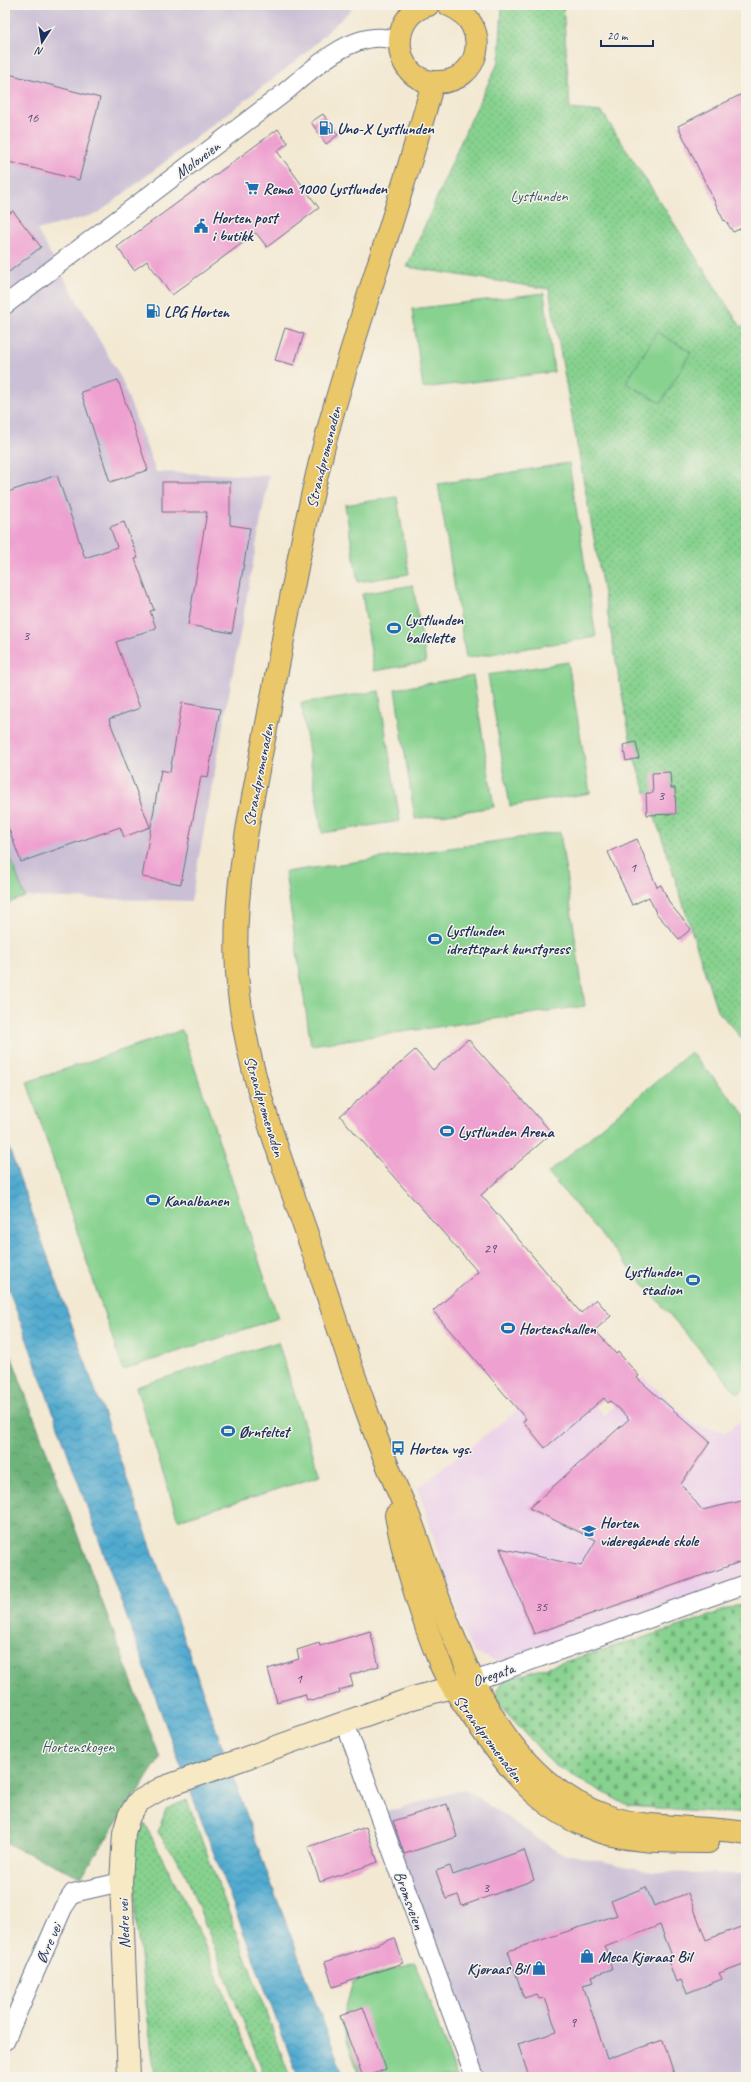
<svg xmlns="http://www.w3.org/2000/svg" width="751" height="2082" viewBox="0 0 751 2082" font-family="Caveat,sans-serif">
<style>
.built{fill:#ecd1ea}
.industrial{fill:#cbbfd5}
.green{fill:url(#green-dots);stroke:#518076}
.forest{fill:url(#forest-crowns);stroke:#44726c}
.cemetery{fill:url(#cemetery-stones);stroke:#518076}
.pitch{fill:#87d28f;stroke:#518076}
.water{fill:url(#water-waves);stroke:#366c96}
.building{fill:#eea1d0}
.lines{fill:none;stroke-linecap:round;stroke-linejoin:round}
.minor-casing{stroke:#677087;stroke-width:20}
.secondary-casing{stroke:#677087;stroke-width:24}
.primary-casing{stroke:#677087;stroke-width:24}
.minor{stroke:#fff;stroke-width:18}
.secondary{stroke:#f7e9c3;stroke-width:22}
.primary{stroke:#eac769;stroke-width:22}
.labels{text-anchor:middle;stroke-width:3;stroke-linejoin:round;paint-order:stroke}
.number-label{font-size:14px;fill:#504c7a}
.poi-label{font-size:16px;font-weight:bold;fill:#1b2f5e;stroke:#f7f3e8;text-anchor:start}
.street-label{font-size:16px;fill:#1b2f5e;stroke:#f7f3e8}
.park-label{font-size:16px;fill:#36586a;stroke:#f7f3e8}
</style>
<defs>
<pattern id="green-dots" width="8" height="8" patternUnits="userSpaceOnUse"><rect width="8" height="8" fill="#87d28f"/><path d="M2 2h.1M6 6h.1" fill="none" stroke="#6eab78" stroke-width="1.8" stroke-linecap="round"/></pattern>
<pattern id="forest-crowns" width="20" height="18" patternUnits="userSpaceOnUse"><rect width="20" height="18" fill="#6db47a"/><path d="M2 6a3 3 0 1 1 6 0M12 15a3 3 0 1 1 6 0" fill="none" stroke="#599367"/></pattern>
<pattern id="cemetery-stones" width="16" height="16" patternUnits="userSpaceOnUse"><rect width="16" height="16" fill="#87d28f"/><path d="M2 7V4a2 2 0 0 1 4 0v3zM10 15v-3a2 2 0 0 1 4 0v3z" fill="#6eab78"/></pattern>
<pattern id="water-waves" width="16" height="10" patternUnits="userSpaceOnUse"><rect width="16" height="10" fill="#51aacf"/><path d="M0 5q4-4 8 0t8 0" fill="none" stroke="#428bab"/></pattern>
</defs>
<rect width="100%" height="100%" fill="#f7f3e8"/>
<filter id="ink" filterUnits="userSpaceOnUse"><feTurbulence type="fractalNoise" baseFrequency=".025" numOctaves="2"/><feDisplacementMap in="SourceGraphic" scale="8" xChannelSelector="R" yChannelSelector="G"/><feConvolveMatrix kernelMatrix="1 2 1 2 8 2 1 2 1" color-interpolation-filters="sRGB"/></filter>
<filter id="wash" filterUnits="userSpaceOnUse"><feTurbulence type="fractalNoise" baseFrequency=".012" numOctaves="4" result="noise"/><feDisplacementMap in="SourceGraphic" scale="16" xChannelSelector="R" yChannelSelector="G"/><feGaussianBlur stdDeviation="0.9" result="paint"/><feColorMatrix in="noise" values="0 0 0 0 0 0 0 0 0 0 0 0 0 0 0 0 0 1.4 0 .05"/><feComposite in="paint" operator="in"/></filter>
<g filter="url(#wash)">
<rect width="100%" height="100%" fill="#f3e9d3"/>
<path class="built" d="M 567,1371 L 604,1416 L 644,1377 L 695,1425 L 726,1432 L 746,1417 L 746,1575 L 503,1663 L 474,1653 L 464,1633 L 418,1488 Z"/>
<g class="industrial">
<path d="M 5,5 L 356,5 L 300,58 L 97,214 L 37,230 L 121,378 L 156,472 L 269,476 L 191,901 L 25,897 L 5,843 Z"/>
<path d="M 465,1789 L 558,1852 L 653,1872 L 746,1874 L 746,2077 L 475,2077 L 379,1814 Z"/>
</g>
<g class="green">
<path d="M 502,5 L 563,5 L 570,109 L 602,112 L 741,327 L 746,325 L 746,1043 L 717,1010 L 662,838 L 633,755 L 549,289 L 407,267 L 466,130 L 499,61 Z"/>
<path d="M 187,1800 L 290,2077 L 265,2077 L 184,1870 L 158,1832 L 166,1809 Z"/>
<path d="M 145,1824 L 198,1929 L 258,2077 L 155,2077 L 136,1923 L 134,1839 Z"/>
</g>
<path class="forest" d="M 5,1339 L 160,1758 L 81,1877 L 5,1843 Z"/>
<path class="cemetery" d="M 746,1602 L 746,1814 L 628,1806 L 554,1765 L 498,1703 L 497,1689 L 505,1680 L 684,1625 Z"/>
<g class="pitch">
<path d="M 544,293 L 554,372 L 423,388 L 412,309 Z"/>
<path d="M 657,332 L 691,352 L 661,403 L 626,383 Z"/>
<path d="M 569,463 L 596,637 L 466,658 L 438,484 Z"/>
<path d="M 397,497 L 409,574 L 358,582 L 345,505 Z"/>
<path d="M 413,585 L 426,662 L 374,671 L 362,594 Z"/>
<path d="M 568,662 L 590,793 L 510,806 L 488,675 Z"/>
<path d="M 473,676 L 494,807 L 415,819 L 395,689 Z"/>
<path d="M 379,691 L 400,821 L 322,833 L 301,703 Z"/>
<path d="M 560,832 L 585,1006 L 311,1045 L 285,872 Z"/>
<path d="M 5,843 L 25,897 L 5,904 Z"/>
<path d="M 182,1030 L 278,1318 L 123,1370 L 27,1082 Z"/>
<path d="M 691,1052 L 746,1115 L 746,1387 L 738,1394 L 548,1173 Z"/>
<path d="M 278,1342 L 320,1476 L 178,1520 L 136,1387 Z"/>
<path d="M 415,1963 L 457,2077 L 360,2077 L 341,2024 L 353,1982 Z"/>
</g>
<path class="water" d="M 5,1137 L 268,1875 L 344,2077 L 298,2077 L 166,1726 L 5,1279 Z"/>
<g id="blocks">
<g class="building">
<path d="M 5,73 L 100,98 L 79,180 L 5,161 Z"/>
<path d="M 746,92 L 746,226 L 733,232 L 725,220 L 724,221 L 678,126 Z"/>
<path d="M 323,114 L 338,135 L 326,144 L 311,122 Z"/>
<path d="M 278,129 L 288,143 L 277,151 L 319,208 L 267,247 L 256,233 L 172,295 L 147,261 L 134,270 L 117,247 Z"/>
<path d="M 13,211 L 41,247 L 5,275 L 5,216 Z"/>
<path d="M 285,328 L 304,334 L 294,365 L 275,360 Z"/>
<path d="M 118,380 L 148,470 L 110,482 L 81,392 Z"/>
<path d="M 57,475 L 85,558 L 117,547 L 110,527 L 124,522 L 138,558 L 135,559 L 154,610 L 150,611 L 156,628 L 116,642 L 140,708 L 109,719 L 150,827 L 124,837 L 120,827 L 21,862 L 5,819 L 5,493 Z"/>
<path d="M 162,482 L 230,482 L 230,525 L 250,528 L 232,633 L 188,625 L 207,512 L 162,512 Z"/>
<path d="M 182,703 L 220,709 L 208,777 L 201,776 L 181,884 L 142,877 L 161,770 L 170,772 Z"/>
<path d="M 636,742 L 639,758 L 626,761 L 623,745 Z"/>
<path d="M 670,772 L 671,788 L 675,788 L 676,814 L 647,815 L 646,793 L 653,793 L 652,773 Z"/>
<path d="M 637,839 L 657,887 L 661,885 L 670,904 L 691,929 L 679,939 L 656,913 L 649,897 L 632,905 L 608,852 Z"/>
<path d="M 468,1039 L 552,1133 L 481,1195 L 581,1313 L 596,1299 L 611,1316 L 595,1330 L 616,1354 L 618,1352 L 639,1376 L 637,1378 L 710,1442 L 681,1484 L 702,1510 L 746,1500 L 746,1560 L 534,1634 L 500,1548 L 581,1566 L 596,1540 L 529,1508 L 629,1419 L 610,1401 L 608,1403 L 604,1398 L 545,1448 L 523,1421 L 526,1419 L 433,1311 L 478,1272 L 340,1116 L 415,1050 L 433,1070 Z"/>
<path d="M 370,1631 L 379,1666 L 350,1675 L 353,1686 L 339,1690 L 340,1693 L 311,1701 L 310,1699 L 307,1700 L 305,1694 L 277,1702 L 268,1669 L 299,1659 L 297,1650 L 319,1643 L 320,1646 Z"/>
<path d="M 447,1804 L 457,1837 L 404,1854 L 393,1821 Z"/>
<path d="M 366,1827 L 378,1862 L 320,1882 L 308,1847 Z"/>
<path d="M 524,1850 L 534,1880 L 462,1906 L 458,1895 L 446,1899 L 436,1871 L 450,1866 L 453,1875 Z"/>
<path d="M 646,1887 L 654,1906 L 688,1893 L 706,1940 L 746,1925 L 746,1963 L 719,1973 L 722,1979 L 687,1993 L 681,1980 L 676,1982 L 667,1957 L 672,1956 L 660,1925 L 605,1947 L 612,1969 L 592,1976 L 594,1982 L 583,1985 L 607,2059 L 663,2040 L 675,2077 L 529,2077 L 518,2044 L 557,2032 L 545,1998 L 539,1999 L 537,1994 L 524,1998 L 508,1951 L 617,1915 L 611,1901 Z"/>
<path d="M 395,1938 L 403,1963 L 333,1987 L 325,1962 Z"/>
<path d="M 363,2007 L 386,2069 L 366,2077 L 363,2077 L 340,2016 Z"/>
</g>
</g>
</g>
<g filter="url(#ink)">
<use href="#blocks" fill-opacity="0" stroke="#677087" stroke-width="1"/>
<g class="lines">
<defs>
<g id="minor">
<path d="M 5,305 L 284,93 C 310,71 347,35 383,38 C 388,38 394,40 399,42"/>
<path d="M 474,1681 L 746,1584"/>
<path d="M 345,1723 L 475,2077"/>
<path d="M 5,2041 L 63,1908 L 73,1893 L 121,1882"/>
</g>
<path id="secondary" d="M 129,2077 L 121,1882 L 124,1833 L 129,1816 L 138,1802 L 162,1788 L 240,1760 L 413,1698 L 470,1682"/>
<g id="primary">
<path d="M 428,5 C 387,15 392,80 434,82 C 482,85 493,23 449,5"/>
<path d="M 433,82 C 403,195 363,306 331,419 C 305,515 288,615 269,713 C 253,799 232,885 237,972 C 243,1065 280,1155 310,1243 C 340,1331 367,1422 405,1507 C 415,1529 421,1551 429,1573 C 464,1666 505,1781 607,1816 C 651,1831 700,1825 746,1833"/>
<path d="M 396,1515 C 404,1561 422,1620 440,1663 C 448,1683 461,1699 473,1717 C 503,1761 532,1802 583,1825 C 622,1843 665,1842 708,1842"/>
</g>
</defs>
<use href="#minor" class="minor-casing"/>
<use href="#secondary" class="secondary-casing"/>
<use href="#primary" class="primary-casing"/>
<use href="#minor" class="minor"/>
<use href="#secondary" class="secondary"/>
<use href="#primary" class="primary"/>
</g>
</g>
<defs>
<symbol id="fuel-bare" viewBox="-9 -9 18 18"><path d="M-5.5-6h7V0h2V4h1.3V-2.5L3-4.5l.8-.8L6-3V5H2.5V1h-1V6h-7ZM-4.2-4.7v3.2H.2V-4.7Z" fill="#1f6fb2" stroke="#f7f3e8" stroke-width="2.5" paint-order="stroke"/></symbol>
<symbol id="supermarket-bare" viewBox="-9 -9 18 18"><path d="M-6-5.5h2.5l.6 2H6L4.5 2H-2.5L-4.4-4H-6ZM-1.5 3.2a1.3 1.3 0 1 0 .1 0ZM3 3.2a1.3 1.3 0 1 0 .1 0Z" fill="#1f6fb2" stroke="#f7f3e8" stroke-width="2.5" paint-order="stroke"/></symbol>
<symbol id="civic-bare" viewBox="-9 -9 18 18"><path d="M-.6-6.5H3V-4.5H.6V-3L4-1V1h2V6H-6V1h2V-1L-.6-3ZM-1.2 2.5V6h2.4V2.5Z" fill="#1f6fb2" stroke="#f7f3e8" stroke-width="2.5" paint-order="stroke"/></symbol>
<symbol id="stadium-bare" viewBox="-9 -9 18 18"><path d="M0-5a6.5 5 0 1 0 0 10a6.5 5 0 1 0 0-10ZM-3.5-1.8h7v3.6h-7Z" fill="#1f6fb2" stroke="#f7f3e8" stroke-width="2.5" paint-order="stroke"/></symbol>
<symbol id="bus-bare" viewBox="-9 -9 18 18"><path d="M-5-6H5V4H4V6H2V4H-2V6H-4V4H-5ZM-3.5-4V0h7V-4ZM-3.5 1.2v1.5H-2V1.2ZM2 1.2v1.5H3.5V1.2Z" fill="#1f6fb2" stroke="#f7f3e8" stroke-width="2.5" paint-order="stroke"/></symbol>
<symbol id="school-bare" viewBox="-9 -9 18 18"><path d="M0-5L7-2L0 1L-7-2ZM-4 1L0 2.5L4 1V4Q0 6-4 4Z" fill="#1f6fb2" stroke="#f7f3e8" stroke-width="2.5" paint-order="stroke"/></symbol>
<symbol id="shop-bare" viewBox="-9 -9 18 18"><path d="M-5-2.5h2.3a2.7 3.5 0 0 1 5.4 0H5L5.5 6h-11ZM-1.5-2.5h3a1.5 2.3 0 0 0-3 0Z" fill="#1f6fb2" stroke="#f7f3e8" stroke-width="2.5" paint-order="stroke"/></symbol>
</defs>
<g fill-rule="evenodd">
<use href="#fuel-bare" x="316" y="118" width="20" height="20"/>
<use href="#supermarket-bare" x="242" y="178" width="20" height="20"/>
<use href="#civic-bare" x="191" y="216" width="20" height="20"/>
<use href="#fuel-bare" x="143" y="301" width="20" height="20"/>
<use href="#stadium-bare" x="384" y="618" width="20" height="20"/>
<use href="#stadium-bare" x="425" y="929" width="20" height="20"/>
<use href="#stadium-bare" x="437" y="1121" width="20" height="20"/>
<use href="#stadium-bare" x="143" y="1190" width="20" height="20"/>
<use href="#stadium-bare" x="683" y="1270" width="20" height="20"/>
<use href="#stadium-bare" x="498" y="1318" width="20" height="20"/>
<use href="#stadium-bare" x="218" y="1421" width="20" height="20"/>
<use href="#bus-bare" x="388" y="1438" width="20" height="20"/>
<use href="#school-bare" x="579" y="1521" width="20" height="20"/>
<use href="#shop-bare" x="577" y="1946" width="20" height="20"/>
<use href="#shop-bare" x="529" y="1958" width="20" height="20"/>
</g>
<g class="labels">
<g class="number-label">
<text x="32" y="122">16</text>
<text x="26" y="640">3</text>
<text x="661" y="800">3</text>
<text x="633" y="872">1</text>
<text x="490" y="1253">29</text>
<text x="541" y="1611">35</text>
<text x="299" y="1683">1</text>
<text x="486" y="1892">3</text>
<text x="573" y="2027">9</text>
</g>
<g class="poi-label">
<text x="337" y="134">Uno-X Lystlunden</text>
<text x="263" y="194">Rema 1000 Lystlunden</text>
<text x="212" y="223">Horten post<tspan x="212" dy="18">i butikk</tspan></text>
<text x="164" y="317">LPG Horten</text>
<text x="405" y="625">Lystlunden<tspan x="405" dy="18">ballslette</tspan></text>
<text x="446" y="936">Lystlunden<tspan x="446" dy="18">idrettspark kunstgress</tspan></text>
<text x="458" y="1137">Lystlunden Arena</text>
<text x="164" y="1206">Kanalbanen</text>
<text x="682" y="1277" text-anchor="end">Lystlunden<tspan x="682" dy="18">stadion</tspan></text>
<text x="519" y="1334">Hortenshallen</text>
<text x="239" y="1437">Ørnfeltet</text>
<text x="409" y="1454">Horten vgs.</text>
<text x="600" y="1528">Horten<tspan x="600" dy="18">videregående skole</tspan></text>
<text x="598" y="1962">Meca Kjøraas Bil</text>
<text x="528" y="1974" text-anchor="end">Kjøraas Bil</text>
</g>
<g class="street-label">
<text transform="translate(197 159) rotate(-37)" y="6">Moloveien</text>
<text transform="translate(323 457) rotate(-76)" y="6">Strandpromenaden</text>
<text transform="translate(258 775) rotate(-79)" y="6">Strandpromenaden</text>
<text transform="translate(265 1106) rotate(73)" y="6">Strandpromenaden</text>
<text transform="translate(493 1674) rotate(-19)" y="6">Oregata</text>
<text transform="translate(489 1738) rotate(53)" y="6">Strandpromenaden</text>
<text transform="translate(410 1900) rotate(70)" y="6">Bromsveien</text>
<text transform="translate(123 1924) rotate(-92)" y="6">Nedre vei</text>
<text transform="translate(48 1943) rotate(-66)" y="6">Øvre vei</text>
</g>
<g class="park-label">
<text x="539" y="201">Lystlunden</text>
<text x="78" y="1752">Hortenskogen</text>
</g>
</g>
<rect width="751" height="2082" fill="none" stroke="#f7f3e8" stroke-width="20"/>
<g transform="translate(42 42) rotate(192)" stroke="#f7f3e8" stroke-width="3" paint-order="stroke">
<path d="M0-3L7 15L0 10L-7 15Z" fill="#1b2f5e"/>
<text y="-6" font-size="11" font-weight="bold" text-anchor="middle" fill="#1b2f5e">N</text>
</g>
<path d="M601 40v6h52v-6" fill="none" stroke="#1b2f5e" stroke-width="2"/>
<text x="607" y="40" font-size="12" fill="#1b2f5e" stroke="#f7f3e8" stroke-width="3" paint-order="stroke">20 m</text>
</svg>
